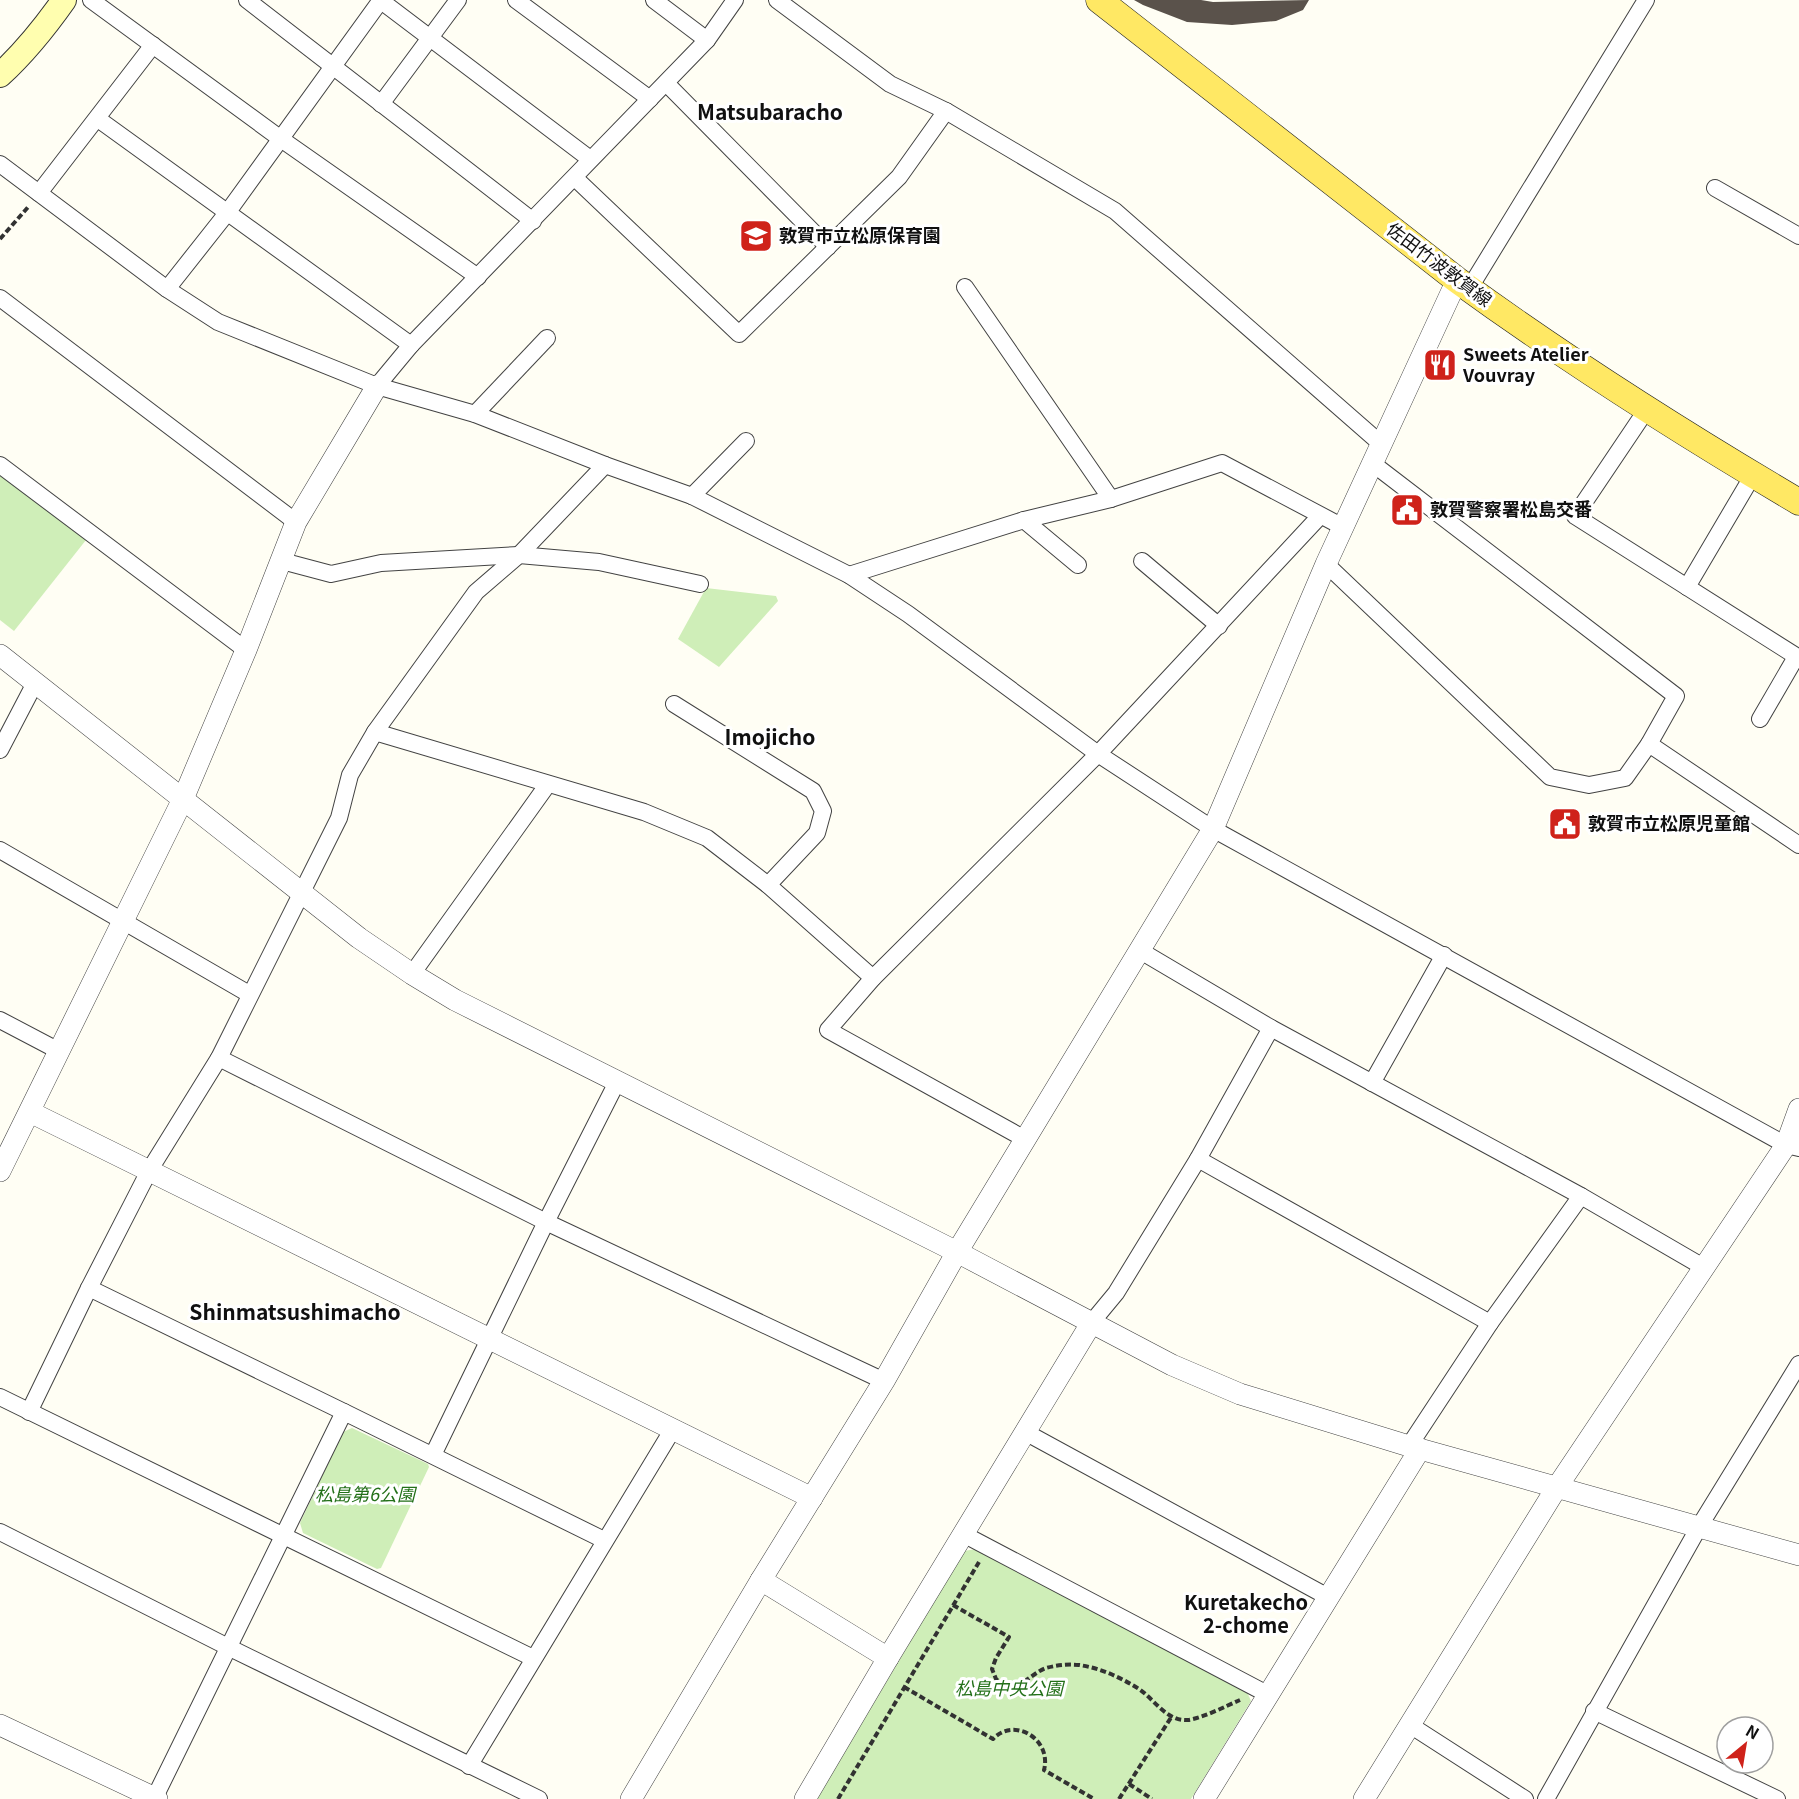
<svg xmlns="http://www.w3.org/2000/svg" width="1799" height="1799" viewBox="0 0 1799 1799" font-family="Georgia,'Noto Sans JP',serif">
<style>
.park{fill:#cfeeb8}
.building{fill:#5a524b}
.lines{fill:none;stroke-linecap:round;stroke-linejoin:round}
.minor-casing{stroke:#434343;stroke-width:18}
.tertiary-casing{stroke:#434343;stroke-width:22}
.secondary-casing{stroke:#323232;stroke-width:26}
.primary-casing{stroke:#212121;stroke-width:27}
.path{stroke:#323232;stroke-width:4;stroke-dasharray:6 3;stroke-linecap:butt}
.minor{stroke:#fff;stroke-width:16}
.tertiary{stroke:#fff;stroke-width:21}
.secondary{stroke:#fffeaf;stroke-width:24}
.primary{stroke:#ffe864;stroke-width:26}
.labels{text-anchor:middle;stroke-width:6;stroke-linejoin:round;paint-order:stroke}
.poi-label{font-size:18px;font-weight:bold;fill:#101010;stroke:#fff;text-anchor:start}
.street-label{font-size:18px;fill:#101010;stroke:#fff}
.park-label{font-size:18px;font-style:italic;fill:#237019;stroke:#fff}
.neighbourhood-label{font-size:20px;font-weight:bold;fill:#101010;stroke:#fff}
.quarter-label{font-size:21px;font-weight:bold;fill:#101010;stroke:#fff}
</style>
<rect width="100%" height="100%" fill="#fffef4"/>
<g class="park">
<path d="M 0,472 L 86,540 L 14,631 L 0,620 Z"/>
<path d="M 706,588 L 776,596 L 778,601 L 719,667 L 678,639 Z"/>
<path d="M 352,1428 L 428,1464 L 429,1467 L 381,1568 L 377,1569 L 303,1533 L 300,1523 L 343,1432 Z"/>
<path d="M 976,1549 L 1247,1692 L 1251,1701 L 1191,1799 L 817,1799 L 964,1551 Z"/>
</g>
<path class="building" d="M 1134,0 L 1201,0 L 1213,2 L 1309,0 L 1303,10 L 1276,21 L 1232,25 L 1187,22 L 1143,5 Z"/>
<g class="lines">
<defs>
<g id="minor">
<path d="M 91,0 L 281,139 L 478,277"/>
<path d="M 247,0 L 533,221"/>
<path d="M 380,0 L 590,159"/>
<path d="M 516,0 L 650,99"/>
<path d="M 654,0 L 707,40"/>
<path d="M 777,0 L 890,84 L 946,111 L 1115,211 L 1380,443"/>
<path d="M 666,83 L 828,247"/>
<path d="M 381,104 L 458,0"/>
<path d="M 98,119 L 411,345"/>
<path d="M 0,164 L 167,289 L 218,322 L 377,386 L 475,414 L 605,465 L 692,496 L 849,575 L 908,614 L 1098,754 L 1213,829 L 1786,1145 L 1799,1148"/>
<path d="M 575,178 L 739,334 L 899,177 L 946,111"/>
<path d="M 1715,188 L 1799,236"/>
<path d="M 39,193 L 153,45"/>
<path d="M 965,287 L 1111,499"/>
<path d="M 167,289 L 227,213 L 381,0"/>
<path d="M 1469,289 L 1646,0"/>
<path d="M 0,298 L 296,522"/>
<path d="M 377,386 L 411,345 L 707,40 L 735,0"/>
<path d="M 1647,409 L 1575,516 L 1799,658"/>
<path d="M 475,414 L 547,338"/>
<path d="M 0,465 L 246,650"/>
<path d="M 692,496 L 746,441"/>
<path d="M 1024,520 L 1078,565"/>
<path d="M 282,561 L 331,574 L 381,563 L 519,555 L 599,562 L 700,584"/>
<path d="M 1142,561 L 1219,626"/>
<path d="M 1326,564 L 1550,777 L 1589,785 L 1625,778 L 1649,744 L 1676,696 L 1372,463"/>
<path d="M 849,575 L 1024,520 L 1111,499 L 1222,463 L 1343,527"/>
<path d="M 1687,587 L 1753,475"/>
<path d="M 674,704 L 813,791 L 823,811 L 817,833 L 768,885"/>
<path d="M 1760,719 L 1796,657"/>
<path d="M 375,732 L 476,592 L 519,555 L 605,465"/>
<path d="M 1649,744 L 1799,845"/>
<path d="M 0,750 L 35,683"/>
<path d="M 0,850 L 249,994"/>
<path d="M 1139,950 L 1271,1028 L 1581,1196 L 1705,1268"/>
<path d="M 412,974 L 548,784"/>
<path d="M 0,1020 L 59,1051"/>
<path d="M 219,1058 L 546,1222 L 884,1381"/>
<path d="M 1372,1083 L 1444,955"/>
<path d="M 1025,1139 L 828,1030 L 873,978 L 1098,754 L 1320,516"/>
<path d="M 1198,1159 L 1490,1323"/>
<path d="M 89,1288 L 344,1412"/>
<path d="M 1092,1322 L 1116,1293 L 1198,1159 L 1271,1028"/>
<path d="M 0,1397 L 533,1658"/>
<path d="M 29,1412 L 89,1288 L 149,1171 L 219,1058 L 339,818 L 350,775 L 375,732 L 644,812 L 707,838 L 768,885 L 873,978"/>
<path d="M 1025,1432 L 1328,1597"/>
<path d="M 1409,1446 L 1490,1323 L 1581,1196"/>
<path d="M 433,1455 L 546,1222 L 617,1082"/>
<path d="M 0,1532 L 228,1647 L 539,1799"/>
<path d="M 963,1534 L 1269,1695"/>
<path d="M 1594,1711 L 1777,1799"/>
<path d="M 1410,1725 L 1525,1799"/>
<path d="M 469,1766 L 673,1429"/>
<path d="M 154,1799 L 344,1412 L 604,1540"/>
<path d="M 1546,1799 L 1699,1527 L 1799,1364"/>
</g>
<g id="tertiary">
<path d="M 0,655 L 359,938 L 412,974 L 455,1000 L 957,1252 L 1172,1365 L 1240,1394 L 1409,1446 L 1799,1555"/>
<path d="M 30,1112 L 812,1498"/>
<path d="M 0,1171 L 183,799 L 246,650 L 296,522 L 377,386"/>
<path d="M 761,1580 L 888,1658"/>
<path d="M 0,1725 L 157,1799"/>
<path d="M 631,1799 L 761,1580 L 884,1381 L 957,1252 L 1213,829 L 1326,564 L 1457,280"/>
<path d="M 805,1799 L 888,1658 L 1092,1322"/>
<path d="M 1204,1799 L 1420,1449"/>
<path d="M 1364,1799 L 1557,1487 L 1786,1145 L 1799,1109"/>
</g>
<path id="secondary" d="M 0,75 C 25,52 45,27 64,0"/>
<path id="primary" d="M 1099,0 L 1457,280 C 1567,360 1682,433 1799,502"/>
</defs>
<use href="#minor" class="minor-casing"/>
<use href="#tertiary" class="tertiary-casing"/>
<use href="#secondary" class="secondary-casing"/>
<use href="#primary" class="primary-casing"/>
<g class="path">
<path d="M 0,239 L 29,206"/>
<path d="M 953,1605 L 1009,1637 L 996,1658 L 992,1669 L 996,1679 L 1005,1687 C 1021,1689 1032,1673 1046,1668 C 1057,1665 1068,1664 1079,1665 C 1100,1668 1120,1677 1139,1689 C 1154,1699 1167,1722 1188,1720 C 1203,1718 1226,1706 1240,1700"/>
<path d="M 904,1687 L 993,1739 C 1015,1716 1052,1740 1044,1770 L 1094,1799"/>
<path d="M 1129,1784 L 1152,1799"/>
<path d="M 838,1799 L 979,1562"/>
<path d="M 1119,1799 L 1172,1716"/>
</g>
<use href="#minor" class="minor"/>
<use href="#tertiary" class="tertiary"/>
<use href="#secondary" class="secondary"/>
<use href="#primary" class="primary"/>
</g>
<defs>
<symbol id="school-square" viewBox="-11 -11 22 22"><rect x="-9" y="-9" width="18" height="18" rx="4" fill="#cf221a" stroke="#fff"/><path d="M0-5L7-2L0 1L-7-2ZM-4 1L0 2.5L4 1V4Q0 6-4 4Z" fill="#fff"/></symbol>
<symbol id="restaurant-square" viewBox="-11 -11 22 22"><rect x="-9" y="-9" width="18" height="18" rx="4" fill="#cf221a" stroke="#fff"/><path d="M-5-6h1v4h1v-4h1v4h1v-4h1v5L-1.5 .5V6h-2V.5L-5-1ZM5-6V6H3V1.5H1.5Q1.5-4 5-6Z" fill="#fff"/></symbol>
<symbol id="civic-square" viewBox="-11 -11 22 22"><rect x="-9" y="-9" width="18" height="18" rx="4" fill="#cf221a" stroke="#fff"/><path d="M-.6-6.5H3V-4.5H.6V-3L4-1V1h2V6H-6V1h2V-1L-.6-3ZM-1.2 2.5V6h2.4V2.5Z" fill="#fff"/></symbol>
</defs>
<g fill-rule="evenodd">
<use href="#school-square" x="737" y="217" width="38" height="38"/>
<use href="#restaurant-square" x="1421" y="346" width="38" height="38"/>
<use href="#civic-square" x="1388" y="491" width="38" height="38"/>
<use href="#civic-square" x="1546" y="805" width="38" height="38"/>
</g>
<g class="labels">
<g class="poi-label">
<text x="779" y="242">敦賀市立松原保育園</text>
<text x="1463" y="361">Sweets Atelier<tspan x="1463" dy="21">Vouvray</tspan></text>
<text x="1430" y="516">敦賀警察署松島交番</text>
<text x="1588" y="830">敦賀市立松原児童館</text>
</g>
<g class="street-label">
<text transform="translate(1439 265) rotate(37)" y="6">佐田竹波敦賀線</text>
</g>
<g class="park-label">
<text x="365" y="1501">松島第6公園</text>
<text x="1009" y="1695">松島中央公園</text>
</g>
<g class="neighbourhood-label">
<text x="1246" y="1610">Kuretakecho<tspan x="1246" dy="23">2-chome</tspan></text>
</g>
<g class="quarter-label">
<text x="770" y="120">Matsubaracho</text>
<text x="770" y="745">Imojicho</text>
<text x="295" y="1320">Shinmatsushimacho</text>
</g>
</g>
<g transform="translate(1745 1745) rotate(30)"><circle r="28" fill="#ffffff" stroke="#9f9f9f" stroke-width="1.5"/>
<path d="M0-4.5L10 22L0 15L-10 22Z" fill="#cf221a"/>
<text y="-9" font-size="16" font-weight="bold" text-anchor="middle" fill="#101010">N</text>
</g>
</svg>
